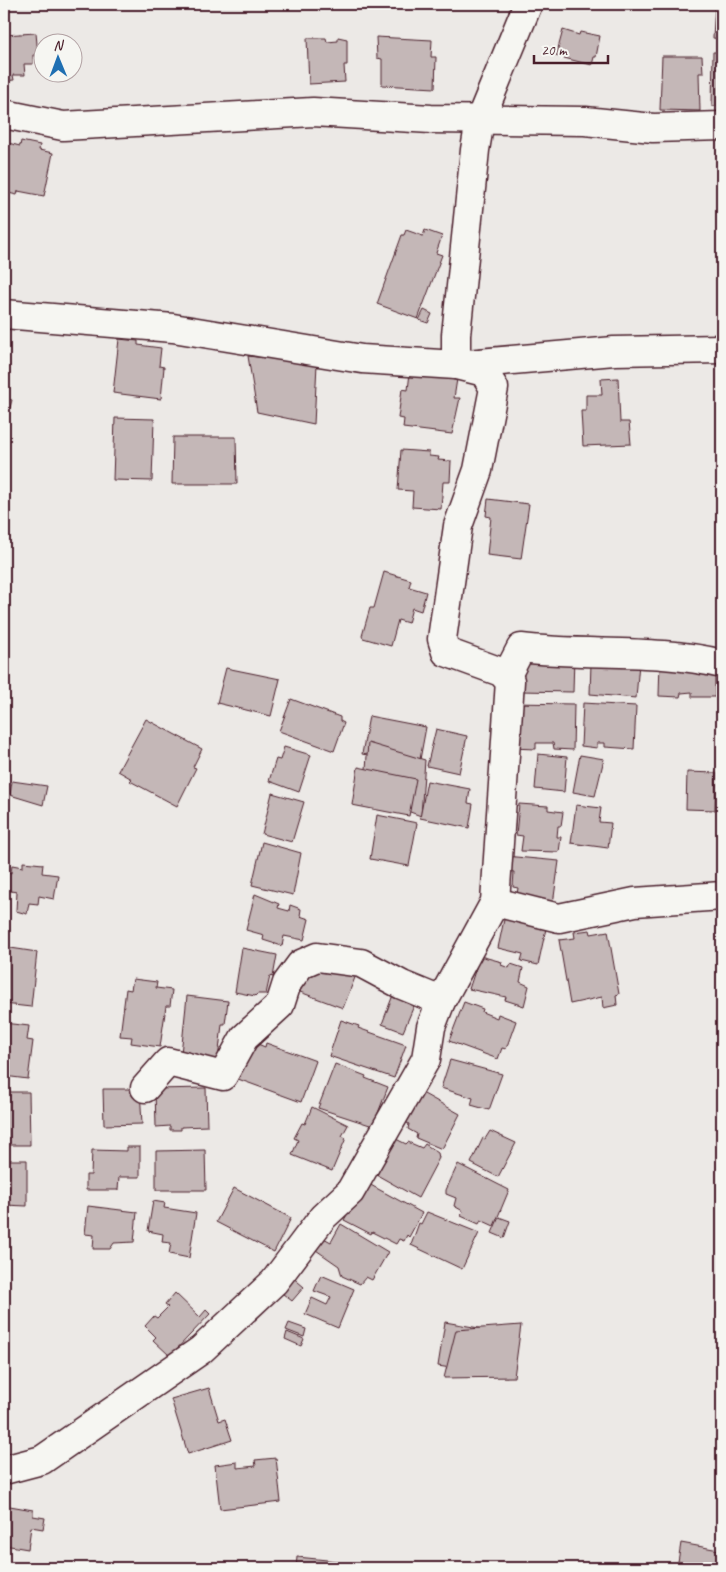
<svg xmlns="http://www.w3.org/2000/svg" width="726" height="1572" viewBox="0 0 726 1572" font-family="Caveat,sans-serif">
<style>
.building{fill:#c4b7b7;stroke:#4a1f2b}
.lines{fill:none;stroke-linecap:round;stroke-linejoin:round}
.minor-casing{stroke:#4a1f2b;stroke-width:31}
.minor{stroke:#f6f6f2;stroke-width:28}
</style>
<rect width="100%" height="100%" fill="#ece9e6"/>
<filter id="ink" filterUnits="userSpaceOnUse"><feTurbulence type="fractalNoise" baseFrequency=".02" numOctaves="2"/><feDisplacementMap in="SourceGraphic" scale="10" xChannelSelector="R" yChannelSelector="G"/><feConvolveMatrix kernelMatrix="1 2 1 2 8 2 1 2 1" color-interpolation-filters="sRGB"/></filter>
<g filter="url(#ink)">
<g class="building">
<rect x="45" y="4" width="15" height="3"/>
<path d="M 715,4 L 722,4 L 722,39 L 713,38 Z"/>
<path d="M 563,30 L 579,35 L 580,32 L 600,36 L 596,57 L 594,57 L 592,65 L 556,56 Z"/>
<path d="M 36,33 L 38,55 L 33,55 L 33,64 L 24,64 L 25,75 L 13,75 L 14,80 L 4,81 L 4,35 Z"/>
<path d="M 338,37 L 347,39 L 347,65 L 344,65 L 345,82 L 309,84 L 307,38 L 326,38 L 327,42 L 338,41 Z"/>
<path d="M 376,37 L 432,40 L 431,57 L 436,57 L 435,88 L 382,85 L 382,59 L 377,58 Z"/>
<path d="M 713,52 L 722,52 L 722,107 L 712,106 Z"/>
<path d="M 662,56 L 702,56 L 703,73 L 699,73 L 700,111 L 660,110 Z"/>
<path d="M 21,141 L 40,145 L 39,150 L 53,153 L 44,196 L 18,191 L 17,195 L 4,192 L 4,142 L 20,146 Z"/>
<path d="M 406,230 L 423,236 L 425,230 L 442,236 L 436,253 L 442,255 L 418,319 L 377,304 L 402,235 L 404,235 Z"/>
<path d="M 424,310 L 432,314 L 428,323 L 419,320 Z"/>
<path d="M 119,339 L 138,341 L 138,345 L 161,348 L 159,366 L 164,367 L 161,399 L 113,393 Z"/>
<path d="M 248,356 L 317,364 L 314,424 L 257,412 Z"/>
<path d="M 410,373 L 457,379 L 454,398 L 460,398 L 452,434 L 403,428 L 404,419 L 398,418 L 402,389 L 408,390 Z"/>
<path d="M 618,378 L 620,422 L 629,422 L 631,444 L 583,446 L 581,411 L 586,411 L 586,395 L 602,395 L 601,379 Z"/>
<path d="M 4,398 L 12,400 L 4,430 Z"/>
<path d="M 115,418 L 154,419 L 152,481 L 113,480 Z"/>
<path d="M 173,437 L 236,437 L 237,484 L 172,484 Z"/>
<path d="M 401,450 L 429,452 L 429,456 L 439,457 L 438,460 L 451,461 L 450,482 L 443,482 L 441,509 L 412,507 L 413,491 L 398,490 Z"/>
<path d="M 488,499 L 529,504 L 521,559 L 487,555 L 491,517 L 486,516 Z"/>
<path d="M 384,572 L 411,580 L 409,587 L 426,592 L 421,611 L 412,608 L 408,623 L 398,620 L 391,646 L 363,638 L 362,636 L 370,608 L 374,608 Z"/>
<path d="M 574,656 L 573,692 L 520,691 L 521,657 Z"/>
<path d="M 660,660 L 715,665 L 715,697 L 692,697 L 692,692 L 681,693 L 680,697 L 659,696 Z"/>
<path d="M 591,663 L 639,663 L 636,698 L 590,694 Z"/>
<path d="M 226,668 L 280,679 L 271,716 L 217,703 Z"/>
<path d="M 291,699 L 340,717 L 340,721 L 344,723 L 334,751 L 279,731 Z"/>
<path d="M 513,703 L 574,704 L 573,750 L 554,749 L 553,743 L 536,743 L 536,749 L 511,748 Z"/>
<path d="M 583,703 L 636,706 L 634,749 L 605,747 L 605,743 L 597,743 L 597,748 L 581,746 Z"/>
<path d="M 369,716 L 426,727 L 419,765 L 362,754 Z"/>
<path d="M 146,719 L 202,749 L 193,767 L 196,768 L 177,806 L 130,781 L 132,779 L 118,771 Z"/>
<path d="M 436,729 L 467,736 L 459,773 L 427,766 Z"/>
<path d="M 368,743 L 425,760 L 421,816 L 364,795 Z"/>
<path d="M 284,747 L 311,755 L 299,792 L 269,781 L 276,759 L 280,760 Z"/>
<path d="M 538,754 L 567,757 L 564,792 L 535,789 Z"/>
<path d="M 580,755 L 604,759 L 595,796 L 573,792 Z"/>
<path d="M 358,767 L 416,779 L 409,816 L 352,805 Z"/>
<path d="M 687,772 L 716,773 L 715,810 L 686,809 Z"/>
<path d="M 12,781 L 47,786 L 43,805 L 10,795 Z"/>
<path d="M 427,781 L 470,789 L 468,803 L 473,804 L 469,828 L 420,818 Z"/>
<path d="M 272,793 L 304,802 L 292,842 L 262,834 Z"/>
<path d="M 519,804 L 548,806 L 548,810 L 563,812 L 561,826 L 558,826 L 557,837 L 561,837 L 559,852 L 521,851 L 523,836 L 516,835 Z"/>
<path d="M 576,805 L 601,808 L 599,822 L 611,823 L 608,848 L 571,843 Z"/>
<path d="M 377,815 L 417,823 L 409,866 L 370,859 Z"/>
<path d="M 262,842 L 301,853 L 293,895 L 252,885 Z"/>
<path d="M 505,856 L 559,861 L 553,904 L 516,900 L 518,888 L 513,887 L 514,872 L 504,871 Z"/>
<path d="M 23,862 L 43,864 L 42,873 L 58,875 L 54,899 L 39,896 L 38,904 L 29,903 L 27,914 L 16,911 L 17,892 L 4,890 L 7,872 L 11,873 L 12,865 L 23,867 Z"/>
<path d="M 255,894 L 279,904 L 278,908 L 289,911 L 290,905 L 301,909 L 300,916 L 309,919 L 304,940 L 284,936 L 282,946 L 263,940 L 264,935 L 246,930 Z"/>
<path d="M 505,915 L 547,924 L 538,965 L 521,961 L 523,954 L 498,948 Z"/>
<path d="M 590,930 L 591,934 L 608,931 L 619,994 L 616,995 L 617,1005 L 603,1008 L 602,997 L 570,1004 L 559,940 L 575,938 L 574,932 Z"/>
<path d="M 4,947 L 37,952 L 31,1007 L 4,1004 Z"/>
<path d="M 242,948 L 277,955 L 273,977 L 270,976 L 266,994 L 257,994 L 255,996 L 235,992 Z"/>
<path d="M 480,956 L 502,962 L 501,965 L 509,968 L 511,964 L 523,968 L 520,982 L 529,986 L 524,1006 L 505,1000 L 506,997 L 469,989 Z"/>
<path d="M 317,960 L 356,975 L 343,1008 L 300,992 L 307,972 Z"/>
<path d="M 133,979 L 157,982 L 156,988 L 172,990 L 170,1006 L 166,1006 L 160,1047 L 131,1043 L 132,1037 L 120,1036 L 126,989 L 131,990 Z"/>
<path d="M 396,987 L 418,996 L 403,1032 L 382,1024 Z"/>
<path d="M 187,996 L 228,1001 L 225,1024 L 222,1024 L 218,1060 L 181,1054 Z"/>
<path d="M 464,1002 L 483,1009 L 482,1012 L 497,1018 L 498,1014 L 516,1021 L 506,1049 L 502,1048 L 498,1059 L 449,1041 Z"/>
<path d="M 341,1020 L 359,1026 L 358,1028 L 406,1045 L 394,1078 L 329,1056 Z"/>
<path d="M 4,1023 L 29,1026 L 27,1040 L 33,1041 L 28,1079 L 4,1076 Z"/>
<path d="M 248,1040 L 265,1047 L 266,1043 L 316,1061 L 301,1102 L 238,1079 L 246,1058 Z"/>
<path d="M 450,1060 L 502,1074 L 489,1110 L 471,1105 L 473,1098 L 441,1088 Z"/>
<path d="M 335,1064 L 366,1076 L 365,1078 L 388,1087 L 373,1126 L 318,1108 Z"/>
<path d="M 206,1088 L 207,1126 L 181,1127 L 181,1130 L 170,1130 L 170,1126 L 156,1127 L 155,1089 Z"/>
<path d="M 103,1089 L 140,1089 L 142,1124 L 104,1125 Z"/>
<path d="M 415,1089 L 460,1114 L 442,1149 L 416,1138 L 417,1134 L 408,1129 L 409,1124 L 399,1119 Z"/>
<path d="M 4,1092 L 29,1092 L 30,1145 L 4,1145 Z"/>
<path d="M 312,1107 L 348,1125 L 342,1136 L 346,1138 L 332,1171 L 292,1155 L 298,1140 L 294,1138 L 302,1123 L 305,1124 Z"/>
<path d="M 490,1131 L 516,1143 L 498,1177 L 471,1163 L 483,1138 L 485,1139 Z"/>
<path d="M 394,1138 L 406,1144 L 408,1142 L 422,1148 L 425,1144 L 438,1153 L 439,1158 L 418,1198 L 377,1175 Z"/>
<path d="M 127,1147 L 140,1147 L 140,1177 L 119,1177 L 118,1190 L 86,1190 L 86,1175 L 91,1175 L 92,1150 L 127,1151 Z"/>
<path d="M 205,1150 L 206,1190 L 156,1190 L 156,1151 Z"/>
<path d="M 4,1160 L 27,1160 L 27,1206 L 4,1205 Z"/>
<path d="M 458,1164 L 509,1190 L 494,1226 L 481,1220 L 479,1224 L 461,1216 L 463,1211 L 454,1206 L 456,1198 L 446,1194 L 446,1190 Z"/>
<path d="M 367,1183 L 422,1213 L 409,1237 L 407,1235 L 404,1241 L 399,1239 L 396,1244 L 372,1232 L 371,1234 L 344,1220 L 358,1195 Z"/>
<path d="M 234,1188 L 291,1218 L 274,1252 L 216,1222 Z"/>
<path d="M 153,1201 L 165,1203 L 164,1208 L 196,1213 L 189,1258 L 169,1254 L 171,1243 L 162,1242 L 163,1234 L 148,1231 Z"/>
<path d="M 88,1206 L 137,1212 L 134,1242 L 114,1243 L 110,1249 L 93,1249 L 94,1235 L 85,1234 Z"/>
<path d="M 427,1212 L 479,1233 L 462,1269 L 411,1245 L 419,1223 L 421,1224 Z"/>
<path d="M 499,1217 L 510,1221 L 504,1238 L 492,1233 Z"/>
<path d="M 341,1224 L 388,1252 L 372,1280 L 366,1277 L 360,1284 L 342,1276 L 339,1266 L 313,1248 L 320,1236 L 331,1242 Z"/>
<path d="M 321,1275 L 354,1289 L 338,1328 L 305,1314 L 312,1298 L 327,1305 L 331,1297 L 314,1291 Z"/>
<path d="M 291,1276 L 304,1287 L 292,1301 L 278,1290 Z"/>
<path d="M 175,1293 L 200,1317 L 206,1310 L 210,1314 L 170,1356 L 153,1340 L 156,1337 L 145,1326 L 154,1316 L 157,1318 L 168,1307 L 165,1305 Z"/>
<path d="M 445,1322 L 513,1334 L 507,1377 L 438,1366 Z"/>
<path d="M 289,1323 L 306,1329 L 304,1337 L 286,1330 Z"/>
<path d="M 521,1325 L 514,1377 L 444,1378 L 456,1330 Z"/>
<path d="M 287,1332 L 304,1339 L 301,1346 L 285,1339 Z"/>
<path d="M 209,1388 L 219,1421 L 225,1419 L 232,1440 L 188,1454 L 171,1399 Z"/>
<path d="M 276,1458 L 281,1502 L 220,1509 L 215,1465 L 237,1462 L 237,1468 L 256,1466 L 255,1460 Z"/>
<path d="M 4,1505 L 33,1510 L 33,1516 L 45,1518 L 43,1529 L 31,1527 L 28,1549 L 4,1545 Z"/>
<path d="M 681,1543 L 719,1550 L 716,1567 L 722,1568 L 695,1565 L 694,1568 L 677,1568 Z"/>
<path d="M 297,1557 L 337,1561 L 336,1568 L 296,1568 Z"/>
</g>
<g class="lines">
<defs>
<g id="minor">
<path d="M 4,114 L 63,126 L 313,112 L 431,119 L 585,121 L 653,128 L 722,126"/>
<path d="M 4,314 L 173,328 L 362,359 L 456,365 L 614,351 L 722,349"/>
<path d="M 506,677 L 521,648 C 586,656 659,648 722,664"/>
<path d="M 495,902 L 559,918 L 635,902 L 722,896"/>
<path d="M 145,1088 L 168,1062 L 223,1076 L 244,1038 L 280,1005 L 287,983 L 301,964 L 317,957 L 361,963 L 402,985 L 441,1001"/>
<path d="M 4,1470 L 42,1460 L 201,1350 L 274,1282 L 323,1217 L 350,1192 L 426,1059 L 431,1027 L 441,1001 L 495,902 L 510,681 L 501,672 L 446,652 L 442,639 L 458,526 L 478,470 L 494,388 L 484,372 L 456,365 L 456,335 L 475,150 L 480,120 L 528,4"/>
</g>
</defs>
<use href="#minor" class="minor-casing"/>
<use href="#minor" class="minor"/>
</g>
</g>
<rect width="726" height="1572" fill="none" stroke="#f6f6f2" stroke-width="20"/>
<rect x="10" y="10" width="706" height="1552" fill="none" stroke="#4a1f2b" stroke-width="2" filter="url(#ink)"/>
<g transform="translate(58 58) rotate(359)"><circle r="24" fill="#f6f6f2" stroke="#b1a0a2"/>
<path d="M0-4L9 19L0 12L-9 19Z" fill="#1f6fb2"/>
<text y="-8" font-size="14" font-weight="bold" text-anchor="middle" fill="#4a1f2b">N</text>
</g>
<path d="M534 55v8h74v-8" fill="none" stroke="#4a1f2b" stroke-width="2.5"/>
<text x="541" y="55" font-size="15" fill="#4a1f2b" stroke="#f6f6f2" stroke-width="4" paint-order="stroke">20 m</text>
</svg>
